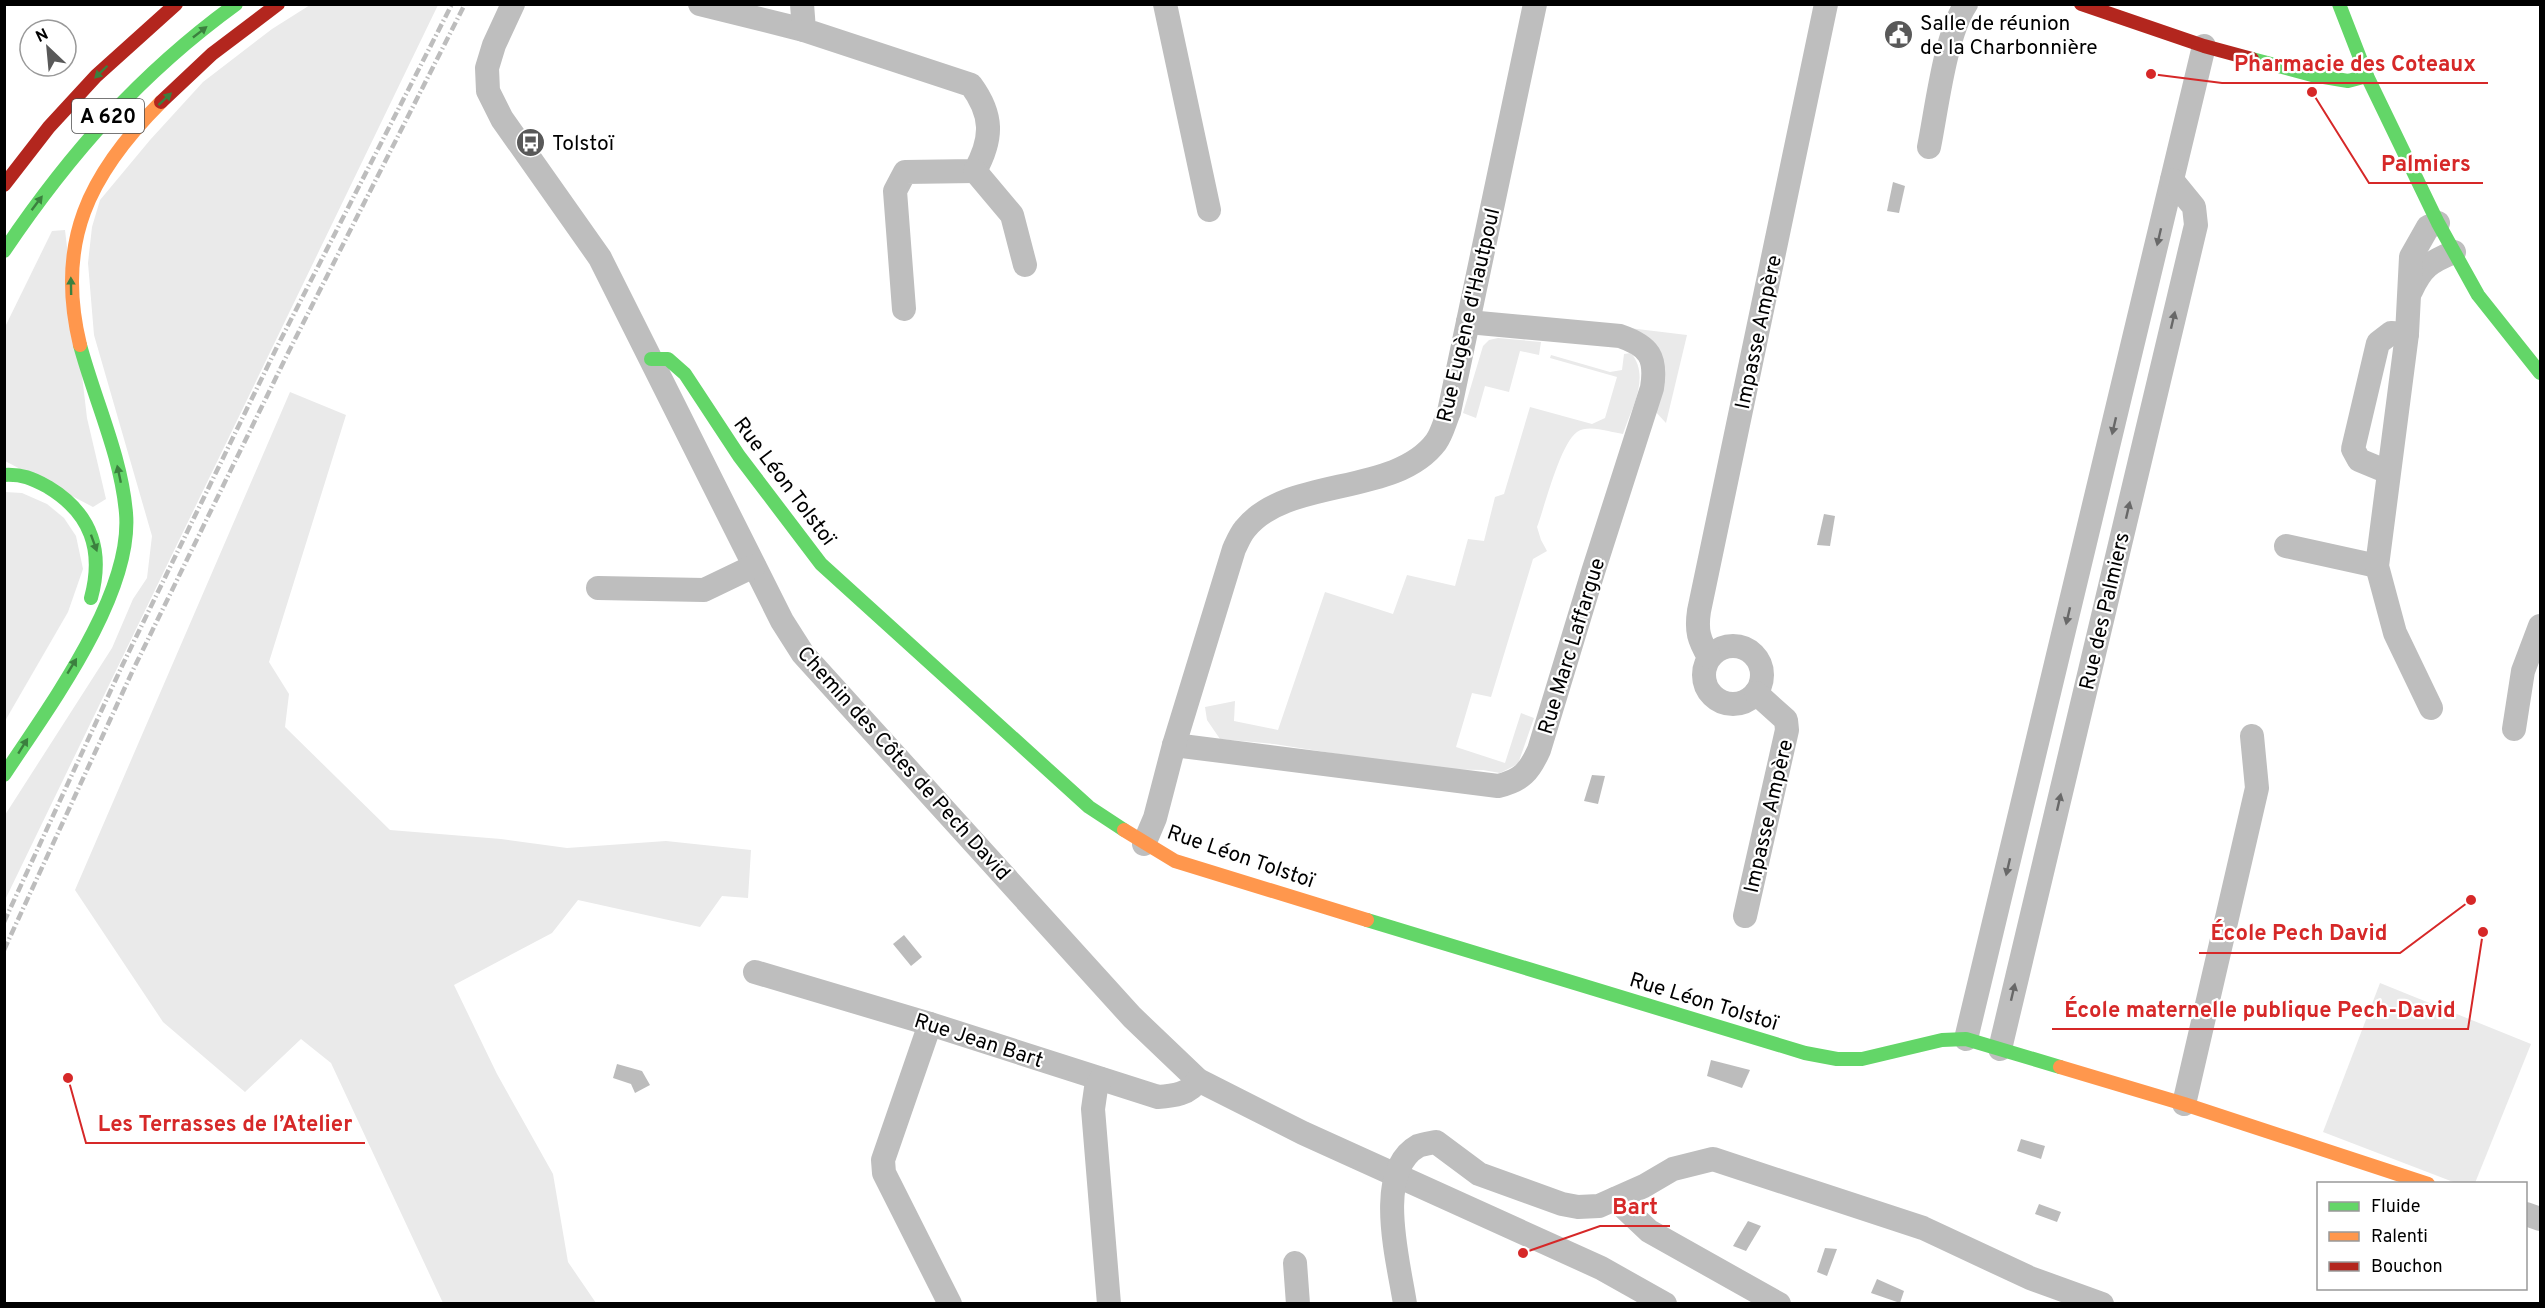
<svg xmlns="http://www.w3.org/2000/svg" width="2545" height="1308" viewBox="0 0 2545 1308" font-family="Overpass,sans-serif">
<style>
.green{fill:#eaeaea}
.water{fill:#bcbcbc}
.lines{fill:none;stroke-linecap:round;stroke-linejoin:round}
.street{stroke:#bebebe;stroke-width:24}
.fast{stroke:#63d668;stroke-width:14}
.slow{stroke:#ff974d;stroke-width:14}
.jam{stroke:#b3261e;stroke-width:14}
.rail{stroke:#bdbdbd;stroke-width:4.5;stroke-dasharray:9 3 1.5 3;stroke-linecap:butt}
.oneway{fill:#3b803e}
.oneway2{fill:#686868}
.labels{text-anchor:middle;stroke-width:4.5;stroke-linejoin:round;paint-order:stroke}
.shield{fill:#fff;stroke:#4c4c4c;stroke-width:1.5}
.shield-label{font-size:20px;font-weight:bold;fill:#000}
.poi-label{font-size:21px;fill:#000;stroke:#fff;text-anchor:start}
.street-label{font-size:21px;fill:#000;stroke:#fff}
.leader{fill:none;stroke:#d62828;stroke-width:2}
.callout-dot{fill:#d62828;stroke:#fff;stroke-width:2}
.callout-label{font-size:22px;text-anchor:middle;font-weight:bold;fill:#d62828;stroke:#fff;stroke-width:4.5;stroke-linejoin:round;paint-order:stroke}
</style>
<rect width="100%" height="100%" fill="#fff"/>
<g class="green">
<path d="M 310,5 L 438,5 L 5,900 L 5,815 L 112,648 L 133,599 L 147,578 L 152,536 L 94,335 L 88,263 L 92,227 L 100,200 L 150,140 L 203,82 L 272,29 Z"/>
<path d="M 65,230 L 87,418 L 106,499 L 93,507 L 5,461 L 4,329 L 52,231 Z"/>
<path d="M 1629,328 L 1687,335 L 1666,423 L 1654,410 L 1660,390 Z"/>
<path d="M 1498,338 L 1541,342 L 1539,355 L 1520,351 L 1509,392 L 1485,386 L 1476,418 L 1463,413 L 1483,346 L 1489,340 Z"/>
<path d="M 1631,353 C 1651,377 1631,409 1623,434 C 1609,432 1589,424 1577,432 C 1560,444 1545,506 1537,527 L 1541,540 L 1547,551 L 1533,559 L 1491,697 L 1472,693 L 1456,747 L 1505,763 L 1521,713 L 1534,718 L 1518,764 L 1500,773 L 1483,770 L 1433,769 L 1274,744 L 1220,739 L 1207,720 L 1205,707 L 1235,701 L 1234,721 L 1278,730 L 1325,592 L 1393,614 L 1407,575 L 1455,586 L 1468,539 L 1484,541 L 1495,497 L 1504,494 L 1530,407 L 1592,424 L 1605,418 L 1617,377 L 1550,358 L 1551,355 L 1610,372 L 1622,370 L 1624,354 Z"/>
<path d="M 290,392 L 346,415 L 269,662 L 289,694 L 285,727 L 390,830 L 501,839 L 567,848 L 666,841 L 751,850 L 748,898 L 722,896 L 700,927 L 578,900 L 552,933 L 454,985 L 497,1074 L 553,1174 L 568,1262 L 596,1303 L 443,1303 L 331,1063 L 301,1039 L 245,1092 L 163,1022 L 75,890 Z"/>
<path d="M 5,492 L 22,493 L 47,504 L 64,518 L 76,536 L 83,569 L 68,612 L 5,721 Z"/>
<path d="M 2380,983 L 2531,1044 L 2475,1183 L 2456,1183 L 2323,1132 Z"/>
</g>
<g class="water">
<path d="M 1893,182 L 1905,186 L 1899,213 L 1887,211 Z"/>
<path d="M 1824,514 L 1835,516 L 1830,546 L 1817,545 Z"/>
<path d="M 1592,775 L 1605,776 L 1598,804 L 1584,801 Z"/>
<path d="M 904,935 L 922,957 L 911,966 L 893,944 Z"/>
<path d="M 1711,1060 L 1750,1070 L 1742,1088 L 1707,1076 Z"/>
<path d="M 617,1064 L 642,1071 L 650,1085 L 635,1093 L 631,1084 L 613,1078 Z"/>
<path d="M 2021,1139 L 2045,1146 L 2041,1159 L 2017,1151 Z"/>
<path d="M 2039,1204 L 2061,1212 L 2057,1222 L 2035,1214 Z"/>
<path d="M 1748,1221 L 1761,1226 L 1746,1251 L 1733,1246 Z"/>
<path d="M 1825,1248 L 1837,1249 L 1827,1276 L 1817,1272 Z"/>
<path d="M 1877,1279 L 1904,1291 L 1900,1303 L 1871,1293 Z"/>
</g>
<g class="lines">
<g class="street">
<path d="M 513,4 L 494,45 L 487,68 L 488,91 L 502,119 L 600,258 L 782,621 L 803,654 L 1132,1017 L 1198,1080 L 1303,1133 L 1601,1268 L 1665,1304"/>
<path d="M 700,4 L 804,30"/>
<path d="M 802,4 L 804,30 L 971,85 C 993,115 993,138 975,171 L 905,172 L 895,191 L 904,309"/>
<path d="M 1165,4 L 1209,210"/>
<path d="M 1929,147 C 1937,107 1945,36 1966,4"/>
<path d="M 975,171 L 1012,215 L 1025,265"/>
<path d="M 2411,291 C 2422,267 2430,262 2454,252"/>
<path d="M 2388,472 L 2359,460 L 2353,449 L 2378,343 L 2391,333 L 2407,334"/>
<path d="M 2286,546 L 2377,566"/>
<path d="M 598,588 L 704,590 L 754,566"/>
<circle cx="1733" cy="675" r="29"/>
<path d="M 1709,657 C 1699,640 1696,631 1699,611 L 1826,4"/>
<path d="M 2431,708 L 2395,633 L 2377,566 L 2407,334 L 2411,257 L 2428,227 L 2438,223"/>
<path d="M 2514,729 L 2523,671 L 2540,626"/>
<path d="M 1174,745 L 1498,786 C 1522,780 1529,772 1539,750 L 1593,572 L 1652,388 C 1657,357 1649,346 1620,336 L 1468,322"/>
<path d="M 1144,844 L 1155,818 L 1174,745 L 1234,549 C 1237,543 1240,535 1245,529 C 1287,476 1395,497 1436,442 C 1442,434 1445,421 1449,412 L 1535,4"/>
<path d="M 1745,916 L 1787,730 L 1786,720 L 1756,693"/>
<path d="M 755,972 L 930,1024 L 1158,1097 C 1173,1096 1190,1094 1198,1080"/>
<path d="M 930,1024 L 883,1160 L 884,1173 L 950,1304"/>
<path d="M 1966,1039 L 2204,46"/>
<path d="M 2000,1049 L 2196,225 L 2194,207 L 2172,180"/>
<path d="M 1101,1079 L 1096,1088 L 1093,1109 L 1109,1304"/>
<path d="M 2184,1104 L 2257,788 L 2252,736"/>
<path d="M 1615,1199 L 1649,1231 L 1779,1304"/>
<path d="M 2526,1214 L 2540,1219"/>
<path d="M 1295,1263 L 1298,1304"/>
<path d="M 1405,1304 C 1399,1263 1373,1171 1418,1146 C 1423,1144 1431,1143 1436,1142 L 1479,1174 L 1562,1204 L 1578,1207 L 1599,1206 L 1644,1186 L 1673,1169 L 1713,1159 L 1923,1228 L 2030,1278 L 2102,1304"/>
</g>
<g class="fast">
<path d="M 2339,4 L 2367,76 L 2438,223 L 2478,295 L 2540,373"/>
<path d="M 2252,59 L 2312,75 L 2348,81 L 2367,76"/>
<path d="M 4,251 C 70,153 141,73 236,4"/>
<path d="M 651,359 L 668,359 L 685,374 L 739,456 L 821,564 L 1089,807 L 1124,830"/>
<path d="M 4,475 C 22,474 32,478 48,487 C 91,513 104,550 91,598"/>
<path d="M 4,775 C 48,708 133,595 126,513 C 121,455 95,401 80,345"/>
<path d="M 1367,920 L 1805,1053 L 1837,1059 L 1862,1059 L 1942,1040 L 1966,1039 L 2060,1067"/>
</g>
<g class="slow">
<path d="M 80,345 C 55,242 89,174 161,102"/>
<path d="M 1124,830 L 1175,861 L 1367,920"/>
<path d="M 2060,1067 L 2184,1104 L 2428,1184"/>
</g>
<g class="jam">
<path d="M 2081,4 L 2204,46 L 2252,59"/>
<path d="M 161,102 L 212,54 L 278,4"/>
<path d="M 4,185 L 49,127 L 96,76 L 176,4"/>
</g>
<g class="rail">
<path d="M 4,922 L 122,666 L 276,349 L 452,4"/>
<path d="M 4,950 L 133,670 L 289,351 L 465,4"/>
</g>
</g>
<defs><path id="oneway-solid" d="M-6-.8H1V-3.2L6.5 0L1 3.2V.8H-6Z" transform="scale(1.5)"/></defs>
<g class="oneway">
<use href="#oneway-solid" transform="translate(200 32) rotate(-38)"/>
<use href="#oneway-solid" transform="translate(101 72) rotate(136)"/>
<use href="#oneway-solid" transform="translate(165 99) rotate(-43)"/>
<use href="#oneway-solid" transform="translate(37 203) rotate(-53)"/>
<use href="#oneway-solid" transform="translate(71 286) rotate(-91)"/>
<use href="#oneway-solid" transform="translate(119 474) rotate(-102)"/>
<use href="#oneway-solid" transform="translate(94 543) rotate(70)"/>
<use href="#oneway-solid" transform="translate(72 666) rotate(-59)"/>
<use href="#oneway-solid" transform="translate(23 746) rotate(-58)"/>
</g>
<g class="oneway2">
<use href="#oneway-solid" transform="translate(2159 237) rotate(103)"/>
<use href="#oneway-solid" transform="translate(2173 320) rotate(-77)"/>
<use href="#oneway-solid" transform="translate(2114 426) rotate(103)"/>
<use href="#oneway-solid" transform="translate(2128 510) rotate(-77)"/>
<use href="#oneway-solid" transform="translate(2068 616) rotate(103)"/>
<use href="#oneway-solid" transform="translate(2059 802) rotate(-77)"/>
<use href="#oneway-solid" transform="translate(2008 867) rotate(103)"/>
<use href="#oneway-solid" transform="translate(2013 992) rotate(-77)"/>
</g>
<defs>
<symbol id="civic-disc" viewBox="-11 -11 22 22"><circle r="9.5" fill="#595959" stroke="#fff"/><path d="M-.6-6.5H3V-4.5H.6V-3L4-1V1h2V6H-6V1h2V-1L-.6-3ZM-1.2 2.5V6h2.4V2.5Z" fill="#fff"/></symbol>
<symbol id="bus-disc" viewBox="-11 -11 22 22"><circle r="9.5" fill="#595959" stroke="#fff"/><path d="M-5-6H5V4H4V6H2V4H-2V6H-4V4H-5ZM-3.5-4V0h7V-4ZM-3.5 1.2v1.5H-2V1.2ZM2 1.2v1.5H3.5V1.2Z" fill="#fff"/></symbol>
</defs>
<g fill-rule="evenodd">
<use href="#civic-disc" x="1882" y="18" width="33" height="33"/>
<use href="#bus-disc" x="514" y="126" width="33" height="33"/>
</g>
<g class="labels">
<rect class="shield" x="72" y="99" width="72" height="34" rx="4.5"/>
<g class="shield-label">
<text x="108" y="123">A 620</text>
</g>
<g class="poi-label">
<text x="1920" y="30">Salle de réunion<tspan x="1920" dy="24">de la Charbonnière</tspan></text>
<text x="552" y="150">Tolstoï</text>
</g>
<g class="street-label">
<text transform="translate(1468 315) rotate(-77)" y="7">Rue Eugène d'Hautpoul</text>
<text transform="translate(1758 332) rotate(-78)" y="7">Impasse Ampère</text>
<text transform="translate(785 481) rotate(53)" y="7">Rue Léon Tolstoï</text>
<text transform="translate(2104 611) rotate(-77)" y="7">Rue des Palmiers</text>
<text transform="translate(1571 646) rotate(-73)" y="7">Rue Marc Laffargue</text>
<text transform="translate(904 763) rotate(48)" y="7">Chemin des Côtes de Pech David</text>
<text transform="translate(1768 816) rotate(-77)" y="7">Impasse Ampère</text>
<text transform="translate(1241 856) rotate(19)" y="7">Rue Léon Tolstoï</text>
<text transform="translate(1704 1001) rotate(17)" y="7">Rue Léon Tolstoï</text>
<text transform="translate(979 1040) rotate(18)" y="7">Rue Jean Bart</text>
</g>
</g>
<path class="leader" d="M2151 74L2222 83H2488M2312 92L2369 183H2483M2471 900L2400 953H2199M2483 932L2468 1029H2052M68 1078L86 1143H365M1523 1253L1600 1226H1670"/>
<g class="callout-dot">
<circle cx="2151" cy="74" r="6"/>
<circle cx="2312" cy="92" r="6"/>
<circle cx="2471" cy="900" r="6"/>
<circle cx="2483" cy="932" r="6"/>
<circle cx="68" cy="1078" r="6"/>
<circle cx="1523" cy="1253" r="6"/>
</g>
<g class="callout-label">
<text x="2355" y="71">Pharmacie des Coteaux</text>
<text x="2426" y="171">Palmiers</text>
<text x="2299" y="940">École Pech David</text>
<text x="2260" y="1017">École maternelle publique Pech-David</text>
<text x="225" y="1131">Les Terrasses de l’Atelier</text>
<text x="1635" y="1214">Bart</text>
</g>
<rect width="2545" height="1308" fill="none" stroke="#000000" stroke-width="12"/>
<rect x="2317" y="1182" width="210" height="108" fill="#ffffff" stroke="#999999" stroke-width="1.5"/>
<rect x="2329" y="1202" width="30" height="9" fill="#63d668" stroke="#999999" stroke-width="1.5"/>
<text x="2371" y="1212" font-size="18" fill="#000000">Fluide</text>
<rect x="2329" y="1232" width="30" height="9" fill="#ff974d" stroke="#999999" stroke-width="1.5"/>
<text x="2371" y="1242" font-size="18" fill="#000000">Ralenti</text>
<rect x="2329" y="1262" width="30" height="9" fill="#b3261e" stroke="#999999" stroke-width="1.5"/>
<text x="2371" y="1272" font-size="18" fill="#000000">Bouchon</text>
<g transform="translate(48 48) rotate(334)"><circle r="28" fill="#ffffff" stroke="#999999" stroke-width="1.5"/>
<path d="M0-4.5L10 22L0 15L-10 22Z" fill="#595959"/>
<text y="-9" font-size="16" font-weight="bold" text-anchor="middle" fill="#000000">N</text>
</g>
</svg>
